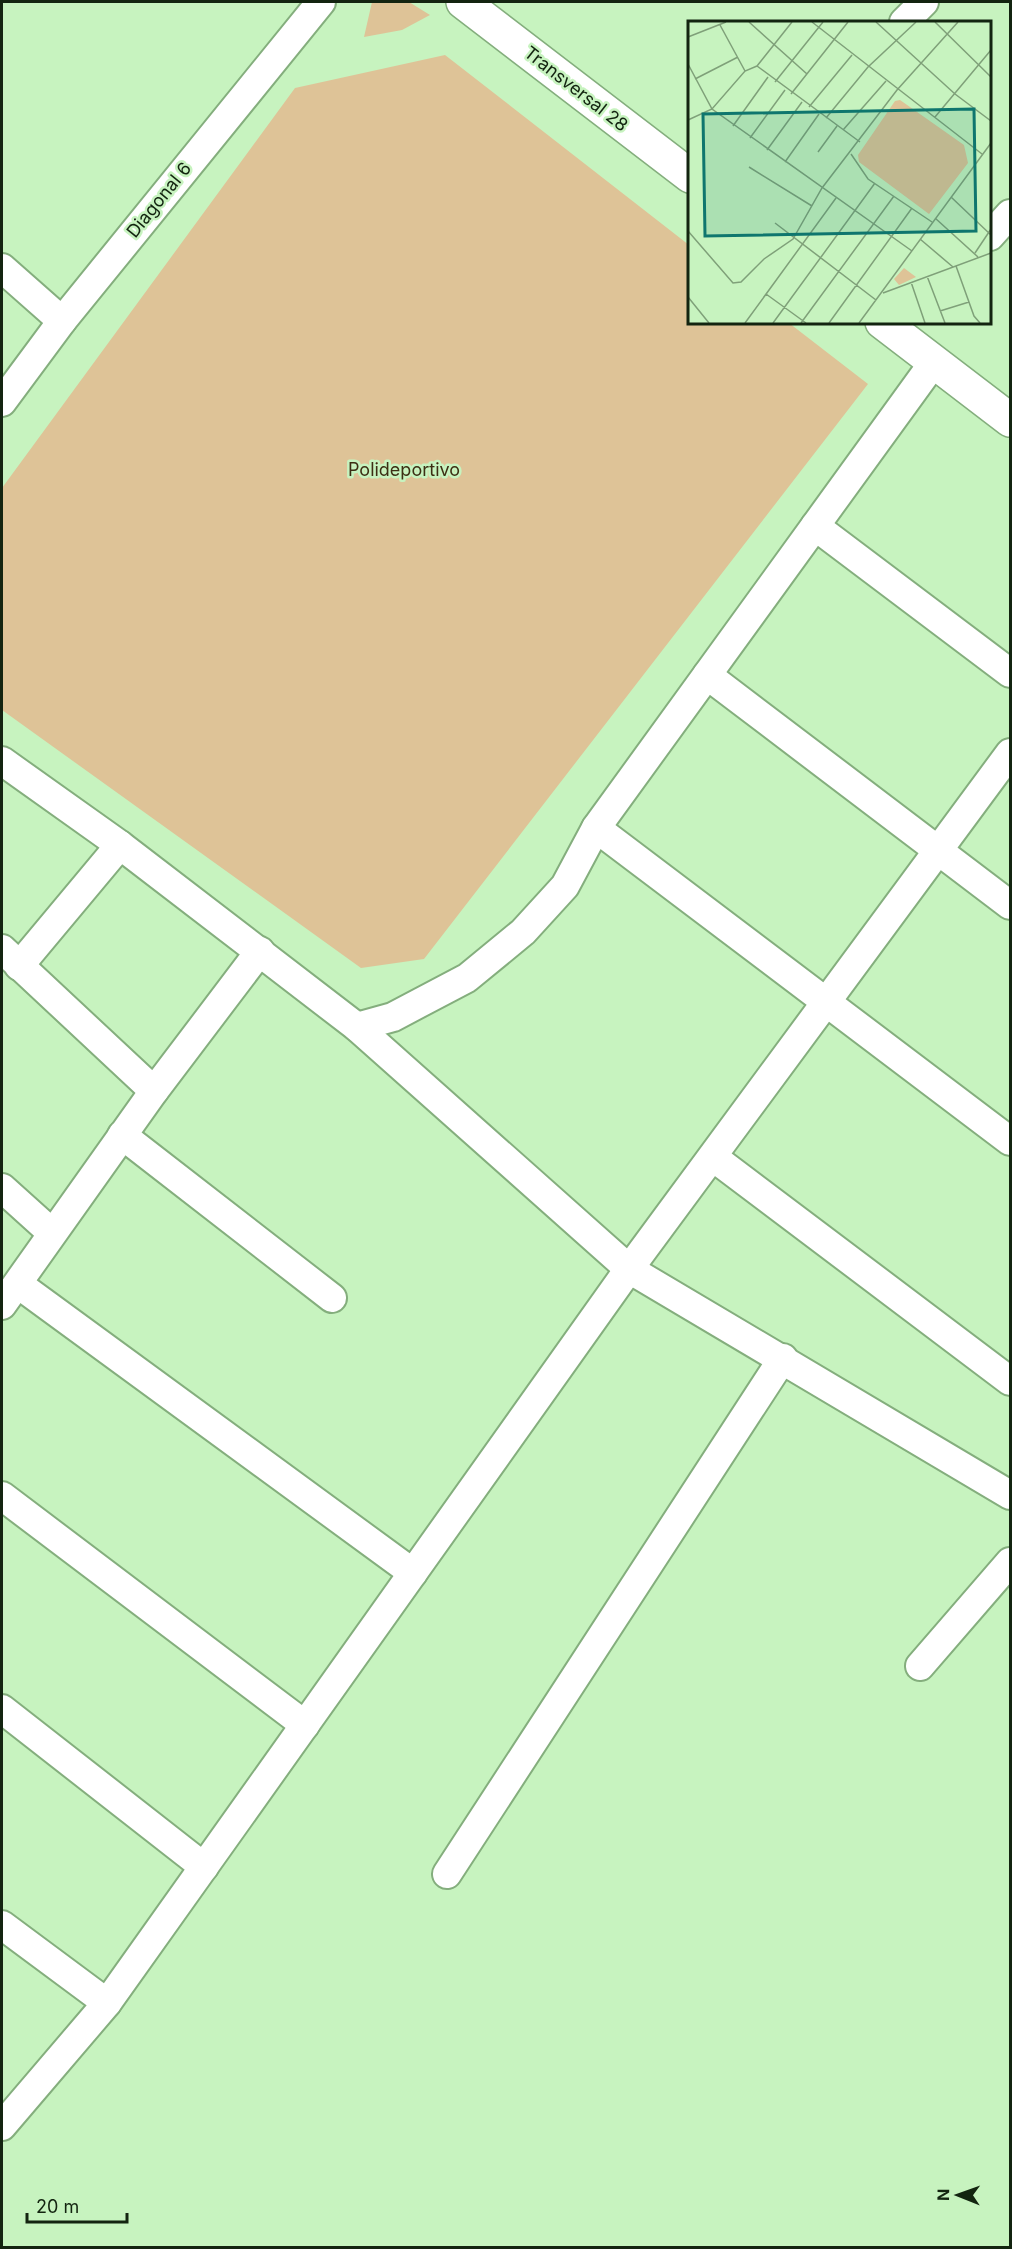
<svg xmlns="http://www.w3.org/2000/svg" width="1012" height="2249" viewBox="0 0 1012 2249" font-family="Inter,sans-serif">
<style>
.green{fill:#dec397}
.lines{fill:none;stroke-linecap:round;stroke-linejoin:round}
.street-casing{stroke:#84ae7d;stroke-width:32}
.secondary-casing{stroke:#84ae7d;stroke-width:36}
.street{stroke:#fff;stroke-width:28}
.secondary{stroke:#fff;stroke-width:33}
.labels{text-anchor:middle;stroke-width:5;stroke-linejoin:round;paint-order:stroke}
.street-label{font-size:18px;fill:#132410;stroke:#c7f3bf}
.park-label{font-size:18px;fill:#3d2e13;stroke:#c7f3bf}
.inset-road{fill:none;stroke:#7fa079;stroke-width:1.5}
.view{fill:#0f766e;fill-opacity:0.15;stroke:#0f766e;stroke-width:3}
.inset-edge{fill:none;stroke:#132410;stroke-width:3}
</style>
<rect width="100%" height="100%" fill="#c7f3bf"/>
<g class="green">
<path d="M 372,2 L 409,2 L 430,15 L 402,30 L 364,37 Z"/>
<path d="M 445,55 L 689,245 L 690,322 L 789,323 L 868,384 L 424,959 L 361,968 L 2,710 L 2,488 L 295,88 Z"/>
</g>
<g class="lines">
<defs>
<g id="street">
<path d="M 904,22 L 924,2"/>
<path d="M 990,236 L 1010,214"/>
<path d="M 2,268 L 62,321"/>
<path d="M 2,402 L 62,321 L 321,2"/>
<path d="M 815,526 L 1010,673"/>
<path d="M 707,675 L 1010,905"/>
<path d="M 2,761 L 120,845 L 357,1027 L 629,1269 L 1010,1495"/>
<path d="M 596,828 L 1010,1141"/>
<path d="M 2,949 L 154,1091"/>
<path d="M 19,966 L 120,845"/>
<path d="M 357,1027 L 393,1017 L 467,978 L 523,932 L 565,886 L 596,828 L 934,362"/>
<path d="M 122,1135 L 332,1298"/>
<path d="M 713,1157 L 1010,1381"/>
<path d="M 2,1188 L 52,1233"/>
<path d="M 18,1284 L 413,1573"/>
<path d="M 2,1305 L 154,1091 L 260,951"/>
<path d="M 2,1496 L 305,1725"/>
<path d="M 920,1666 L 1010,1562"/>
<path d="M 2,1709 L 204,1867"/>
<path d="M 447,1874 L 783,1358"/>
<path d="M 2,1925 L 107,2003"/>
<path d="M 2,2126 L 107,2003 L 629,1269 L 1010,753"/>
</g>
<g id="secondary">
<path d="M 463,2 L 690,176"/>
<path d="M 882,322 L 1010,420"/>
</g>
</defs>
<use href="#street" class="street-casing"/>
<use href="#secondary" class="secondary-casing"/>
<use href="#street" class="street"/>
<use href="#secondary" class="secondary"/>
</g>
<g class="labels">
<g class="street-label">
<text transform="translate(576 89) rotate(38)" y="6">Transversal 28</text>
<text transform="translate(159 200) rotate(-51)" y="6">Diagonal 6</text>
</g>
<g class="park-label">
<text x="404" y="476">Polideportivo</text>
</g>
</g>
<g transform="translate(688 21)">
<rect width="303" height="303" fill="#c7f3bf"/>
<path d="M 212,79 L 276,124 L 280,142 L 241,193 L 171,141 L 170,134 L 207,80 ZM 216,247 L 228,256 L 211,264 L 206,258 Z" fill="#dec397"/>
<path class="inset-road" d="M 61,1 L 119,53M 124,1 L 294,133M 188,1 L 267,73 L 303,100M 247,1 L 303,56M 32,4 L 57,50M 0,16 L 38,1M 0,43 L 24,88 L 224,230M 69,45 L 172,121M 69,45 L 104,1M 7,58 L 50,36M 87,61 L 135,1M 103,73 L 160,1M 121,86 L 164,34M 247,96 L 303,29M 138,97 L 180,46 L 228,1M 0,99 L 24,88 L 57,50 L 69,45M 45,105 L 80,56M 155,109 L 198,60M 62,117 L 97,69M 79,129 L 114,81M 130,131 L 149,105M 163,133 L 180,158 L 244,201M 97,141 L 131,93M 61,146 L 124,185M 263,176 L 303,214M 247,197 L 290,236M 87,202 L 188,279M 0,210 L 45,262 L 53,261 L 76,238 L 105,218 L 134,167 L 209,69 L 270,1M 232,218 L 265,246M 287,232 L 303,208M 268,245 L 286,295 L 292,302M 239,255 L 257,302M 223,261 L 237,302M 195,272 L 303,232M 78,273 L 118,302M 0,276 L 21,302M 252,290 L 281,281M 57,302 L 148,177M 85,302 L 187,162M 113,302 L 206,175M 141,302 L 224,187M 171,302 L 303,122"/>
<path class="view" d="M 286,88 L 288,210 L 17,215 L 15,93 Z"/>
<rect width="303" height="303" class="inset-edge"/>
</g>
<rect width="1012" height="2249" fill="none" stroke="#132410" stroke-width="6"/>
<g transform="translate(958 2195) rotate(271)" stroke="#c7f3bf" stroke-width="4.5" paint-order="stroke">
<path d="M0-4.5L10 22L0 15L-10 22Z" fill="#132410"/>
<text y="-9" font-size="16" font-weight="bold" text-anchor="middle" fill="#132410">N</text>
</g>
<path d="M27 2213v9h100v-9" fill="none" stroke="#132410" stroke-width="3"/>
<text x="36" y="2213" font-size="18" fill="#132410" stroke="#c7f3bf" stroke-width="4.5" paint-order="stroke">20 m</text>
</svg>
